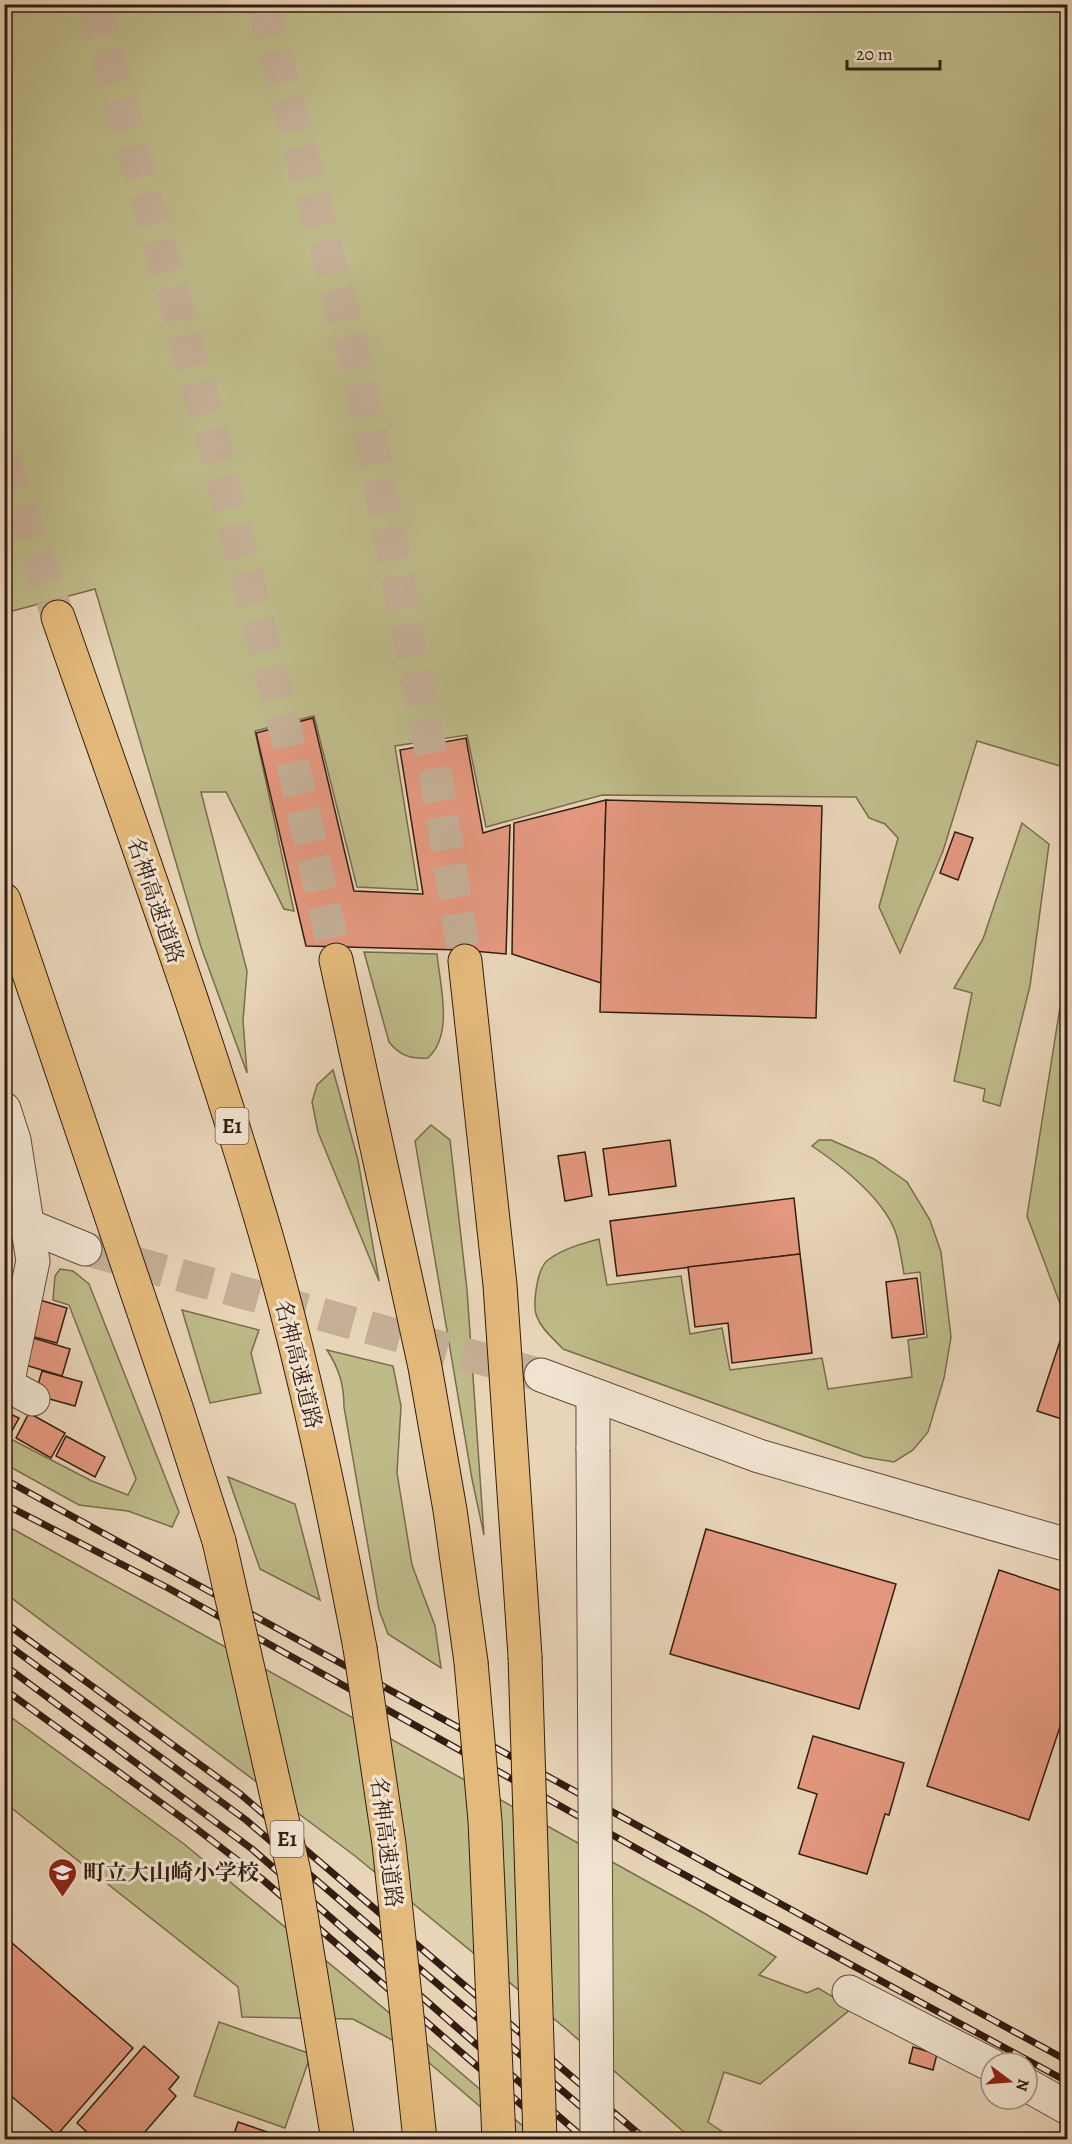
<svg xmlns="http://www.w3.org/2000/svg" width="1072" height="2144" viewBox="0 0 1072 2144" font-family="Alegreya,'Noto Serif JP',serif">
<style>
.green{fill:#bebb89;stroke:#796c4d;stroke-width:1.5}
.building{fill:#e4987f;stroke:#341c11;stroke-width:1.5}
.lines{fill:none;stroke-linecap:round;stroke-linejoin:round}
.minor-tunnel{stroke:#c4af96;stroke-width:33;stroke-dasharray:33 16;stroke-linecap:butt}
.motorway-tunnel{stroke:#c4af96;stroke-width:33;stroke-dasharray:33 16;stroke-linecap:butt}
.minor-casing{stroke:#614a3a;stroke-width:35}
.tertiary-casing{stroke:#614a3a;stroke-width:35}
.motorway-casing{stroke:#341c11;stroke-width:35}
.minor{stroke:#f0e3d0;stroke-width:33}
.tertiary{stroke:#f0e3d0;stroke-width:33}
.motorway{stroke:#e4ba7c;stroke-width:33}
.rail-casing{stroke:#341c11;stroke-width:7}
.rail{stroke:#f0e3d0;stroke-width:4.5;stroke-dasharray:14;stroke-linecap:butt}
.tertiary-bridge-casing{stroke:#614a3a;stroke-width:35;stroke-linecap:butt}
.motorway-bridge-casing{stroke:#341c11;stroke-width:35;stroke-linecap:butt}
.tertiary-bridge{stroke:#f0e3d0;stroke-width:33}
.motorway-bridge{stroke:#e4ba7c;stroke-width:33}
.labels{text-anchor:middle;stroke-width:6;stroke-linejoin:round;paint-order:stroke}
.shield{fill:#f0e3d0;stroke:#6c584a;stroke-width:1.5}
.shield-label{font-size:21px;font-weight:bold;fill:#341c11}
.street-label{font-size:22px;fill:#341c11;stroke:#f0e3d0}
.poi-label{font-size:22px;font-weight:bold;fill:#341c11;stroke:#f0e3d0;text-anchor:start}
</style>
<rect width="100%" height="100%" fill="#e8d4b7"/>
<filter id="stains"><feTurbulence type="fractalNoise" baseFrequency=".00333" numOctaves="4"/><feColorMatrix values="0 0 0 0 .2 0 0 0 0 .09 0 0 0 0 .02 0 0 0 .5 -.17"/></filter>
<radialGradient id="worn" r=".72"><stop offset=".6" stop-color="#630" stop-opacity="0"/><stop offset="1" stop-color="#630" stop-opacity=".3"/></radialGradient>
<g class="green">
<path d="M 5,4 L 1067,5 L 1067,775 L 1060,766 L 977,741 L 943,851 L 900,953 L 879,907 L 898,838 L 885,824 L 869,818 L 856,797 L 602,795 L 486,827 L 467,735 L 395,746 L 418,890 L 357,887 L 314,716 L 255,731 L 294,911 L 284,909 L 226,792 L 201,792 L 247,971 L 243,1021 L 247,1073 L 201,947 L 95,589 L 5,613 Z"/>
<path d="M 1022,823 L 1049,844 L 1030,986 L 1000,1106 L 983,1101 L 985,1089 L 954,1081 L 972,993 L 954,988 L 983,939 Z"/>
<path d="M 364,952 L 437,954 C 440,986 454,1034 428,1058 C 411,1059 400,1056 389,1042 Z"/>
<path d="M 1067,963 L 1068,1322 L 1067,1322 L 1027,1216 Z"/>
<path d="M 333,1070 L 358,1160 L 379,1281 L 318,1132 L 312,1102 L 317,1085 Z"/>
<path d="M 431,1125 L 450,1140 L 467,1290 L 484,1535 L 472,1479 L 415,1141 Z"/>
<path d="M 819,1140 L 831,1140 L 874,1159 L 907,1182 L 930,1220 L 941,1252 L 951,1337 L 944,1378 L 928,1432 L 913,1450 L 894,1462 L 864,1457 L 563,1349 C 554,1339 542,1330 537,1317 C 532,1305 537,1268 548,1260 C 562,1249 581,1244 599,1239 L 607,1285 L 681,1276 L 690,1334 L 722,1328 L 730,1370 L 822,1358 L 828,1389 L 912,1377 L 908,1340 L 927,1337 L 920,1272 L 904,1274 C 902,1262 900,1249 897,1237 C 887,1201 842,1166 812,1146 Z"/>
<path d="M 60,1269 L 73,1271 L 89,1284 L 179,1512 L 172,1527 L 128,1511 L 79,1505 L 5,1464 L 5,1436 L 92,1481 L 128,1495 L 136,1479 L 69,1305 L 53,1300 L 55,1276 Z"/>
<path d="M 182,1310 L 259,1330 L 251,1353 L 261,1393 L 210,1403 Z"/>
<path d="M 327,1350 L 393,1366 L 401,1406 L 397,1473 L 412,1565 L 435,1626 L 441,1668 L 388,1634 L 379,1610 L 344,1407 C 344,1384 339,1369 327,1350 Z"/>
<path d="M 228,1477 L 295,1504 L 320,1600 L 260,1569 Z"/>
<path d="M 4,1524 L 704,1913 L 776,1957 L 759,1975 L 807,1993 L 818,1988 L 852,2008 L 760,2084 L 724,2072 L 708,2122 L 733,2139 L 692,2139 L 565,2028 L 355,1856 L 5,1593 Z"/>
<path d="M 4,1712 L 184,1844 L 426,2043 L 538,2139 L 518,2139 L 420,2055 L 353,2019 L 242,2017 L 238,1987 L 5,1803 Z"/>
<path d="M 219,2022 L 311,2054 L 285,2128 L 194,2096 Z"/>
</g>
<g class="building">
<path d="M 313,718 L 354,891 L 423,894 L 400,750 L 466,738 L 483,833 L 510,825 L 506,954 L 462,950 L 306,946 L 256,733 Z"/>
<path d="M 606,800 L 601,983 L 512,954 L 514,823 Z"/>
<path d="M 606,800 L 822,806 L 816,1018 L 600,1012 Z"/>
<path d="M 955,832 L 973,838 L 958,880 L 940,873 Z"/>
<path d="M 670,1140 L 676,1186 L 609,1195 L 603,1149 Z"/>
<path d="M 585,1152 L 592,1196 L 565,1201 L 558,1156 Z"/>
<path d="M 794,1198 L 800,1254 L 617,1276 L 610,1221 Z"/>
<path d="M 800,1254 L 812,1353 L 732,1363 L 728,1323 L 695,1327 L 688,1267 Z"/>
<path d="M 917,1278 L 924,1334 L 892,1338 L 886,1282 Z"/>
<path d="M 33,1298 L 67,1308 L 57,1343 L 23,1334 Z"/>
<path d="M 1063,1332 L 1068,1333 L 1068,1421 L 1037,1411 Z"/>
<path d="M 30,1337 L 70,1349 L 62,1376 L 22,1364 Z"/>
<path d="M 42,1371 L 82,1382 L 75,1406 L 35,1395 Z"/>
<path d="M 4,1411 L 19,1418 L 9,1436 L 4,1434 Z"/>
<path d="M 29,1413 L 65,1433 L 51,1458 L 16,1438 Z"/>
<path d="M 66,1436 L 105,1457 L 95,1477 L 56,1456 Z"/>
<path d="M 706,1529 L 896,1584 L 859,1709 L 670,1654 Z"/>
<path d="M 999,1570 L 1068,1593 L 1068,1703 L 1029,1820 L 927,1786 Z"/>
<path d="M 813,1736 L 904,1763 L 889,1815 L 885,1814 L 867,1874 L 799,1854 L 817,1794 L 798,1788 Z"/>
<path d="M 4,1936 L 133,2048 L 57,2135 L 4,2090 Z"/>
<path d="M 144,2046 L 179,2077 L 169,2089 L 176,2096 L 138,2140 L 96,2140 L 77,2123 Z"/>
<path d="M 913,2047 L 937,2054 L 933,2070 L 909,2063 Z"/>
<path d="M 238,2122 L 291,2140 L 232,2140 Z"/>
</g>
<g class="lines">
<path class="minor-tunnel" d="M 85,1249 L 541,1375"/>
<g class="motorway-tunnel">
<path d="M 94,4 L 213,441 L 288,741 L 336,960"/>
<path d="M 263,4 L 359,375 L 437,784 L 465,961"/>
<path d="M 4,460 L 58,617"/>
</g>
<defs>
<g id="minor">
<path d="M 4,1109 L 14,1140 L 33,1261 L 7,1385 L 33,1399"/>
<path d="M 12,1219 L 85,1249"/>
<path d="M 921,1503 L 1068,1545"/>
<path d="M 849,1992 L 991,2065"/>
<path d="M 1027,2085 L 1068,2108"/>
</g>
<g id="tertiary">
<path d="M 541,1375 L 759,1456 L 921,1503"/>
<path d="M 593,1449 L 593,1395"/>
</g>
<g id="motorway">
<path d="M 58,617 C 129,821 204,1024 265,1232 C 305,1369 333,1508 360,1648"/>
<path d="M 4,900 L 175,1404 L 219,1541"/>
<path d="M 336,960 L 425,1367 L 450,1510 L 471,1662"/>
<path d="M 465,961 L 500,1285 L 525,1656"/>
</g>
</defs>
<use href="#minor" class="minor-casing"/>
<use href="#tertiary" class="tertiary-casing"/>
<use href="#motorway" class="motorway-casing"/>
<use href="#minor" class="minor"/>
<use href="#tertiary" class="tertiary"/>
<use href="#motorway" class="motorway"/>
<defs>
<g id="rail">
<path d="M 4,1479 L 1068,2061"/>
<path d="M 4,1504 L 168,1588 L 661,1862 L 1068,2082"/>
<path d="M 4,1622 L 239,1793 L 646,2140"/>
<path d="M 4,1642 L 246,1820 L 620,2140"/>
<path d="M 4,1665 L 252,1849 L 586,2140"/>
<path d="M 4,1689 L 189,1823 L 262,1879 L 562,2140"/>
</g>
</defs>
<use href="#rail" class="rail-casing"/>
<use href="#rail" class="rail"/>
<defs>
<path id="tertiary-bridge" d="M 593,1449 L 597,2140"/>
<g id="motorway-bridge">
<path d="M 219,1541 L 294,1872 L 338,2140"/>
<path d="M 360,1648 L 389,1844 L 420,2140"/>
<path d="M 525,1656 L 540,2140"/>
<path d="M 471,1662 L 485,1821 L 499,2140"/>
</g>
</defs>
<use href="#tertiary-bridge" class="tertiary-bridge-casing"/>
<use href="#motorway-bridge" class="motorway-bridge-casing"/>
<use href="#tertiary-bridge" class="tertiary-bridge"/>
<use href="#motorway-bridge" class="motorway-bridge"/>
</g>
<defs>
<symbol id="school-pin" viewBox="-11 -11 22 30"><path d="M0 17L-7.5 6A9.5 9.5 0 1 1 7.5 6Z" fill="#8f2418" stroke="#f0e3d0"/><path d="M0-5L7-2L0 1L-7-2ZM-4 1L0 2.5L4 1V4Q0 6-4 4Z" fill="#fff"/></symbol>
</defs>
<g fill-rule="evenodd">
<use href="#school-pin" x="46" y="1856" width="33" height="45"/>
</g>
<g class="labels">
<g class="shield">
<rect x="215.5" y="1108" width="33" height="36" rx="4.5"/>
<rect x="270.5" y="1821" width="33" height="36" rx="4.5"/>
</g>
<g class="shield-label">
<text x="232" y="1133">E1</text>
<text x="287" y="1846">E1</text>
</g>
<g class="street-label">
<text transform="translate(156 900) rotate(71)" y="8">名神高速道路</text>
<text transform="translate(299 1364) rotate(76)" y="8">名神高速道路</text>
<text transform="translate(387 1842) rotate(83)" y="8">名神高速道路</text>
</g>
<g class="poi-label">
<text x="83" y="1880">町立大山崎小学校</text>
</g>
</g>
<rect width="1072" height="2144" fill="none" stroke="#e8d4b7" stroke-width="24"/>
<rect x="6" y="6" width="1060" height="2132" fill="none" stroke="#341c11" stroke-width="3"/>
<rect x="12" y="12" width="1048" height="2120" fill="none" stroke="#341c11" stroke-width="1.5"/>
<g transform="translate(1009 2081) rotate(106)"><circle r="28" fill="#f0e3d0" stroke="#a59384" stroke-width="1.5"/>
<path d="M0-4.5L10 22L0 15L-10 22Z" fill="#8f2418"/>
<text y="-9" font-size="16" font-weight="bold" text-anchor="middle" fill="#341c11">N</text>
</g>
<path d="M847 60v9h93v-9" fill="none" stroke="#341c11" stroke-width="3"/>
<text x="856" y="60" font-size="18" fill="#341c11" stroke="#f0e3d0" stroke-width="4.5" paint-order="stroke">20 m</text>
<rect width="100%" height="100%" filter="url(#stains)"/>
<rect width="100%" height="100%" fill="url(#worn)"/>
</svg>
